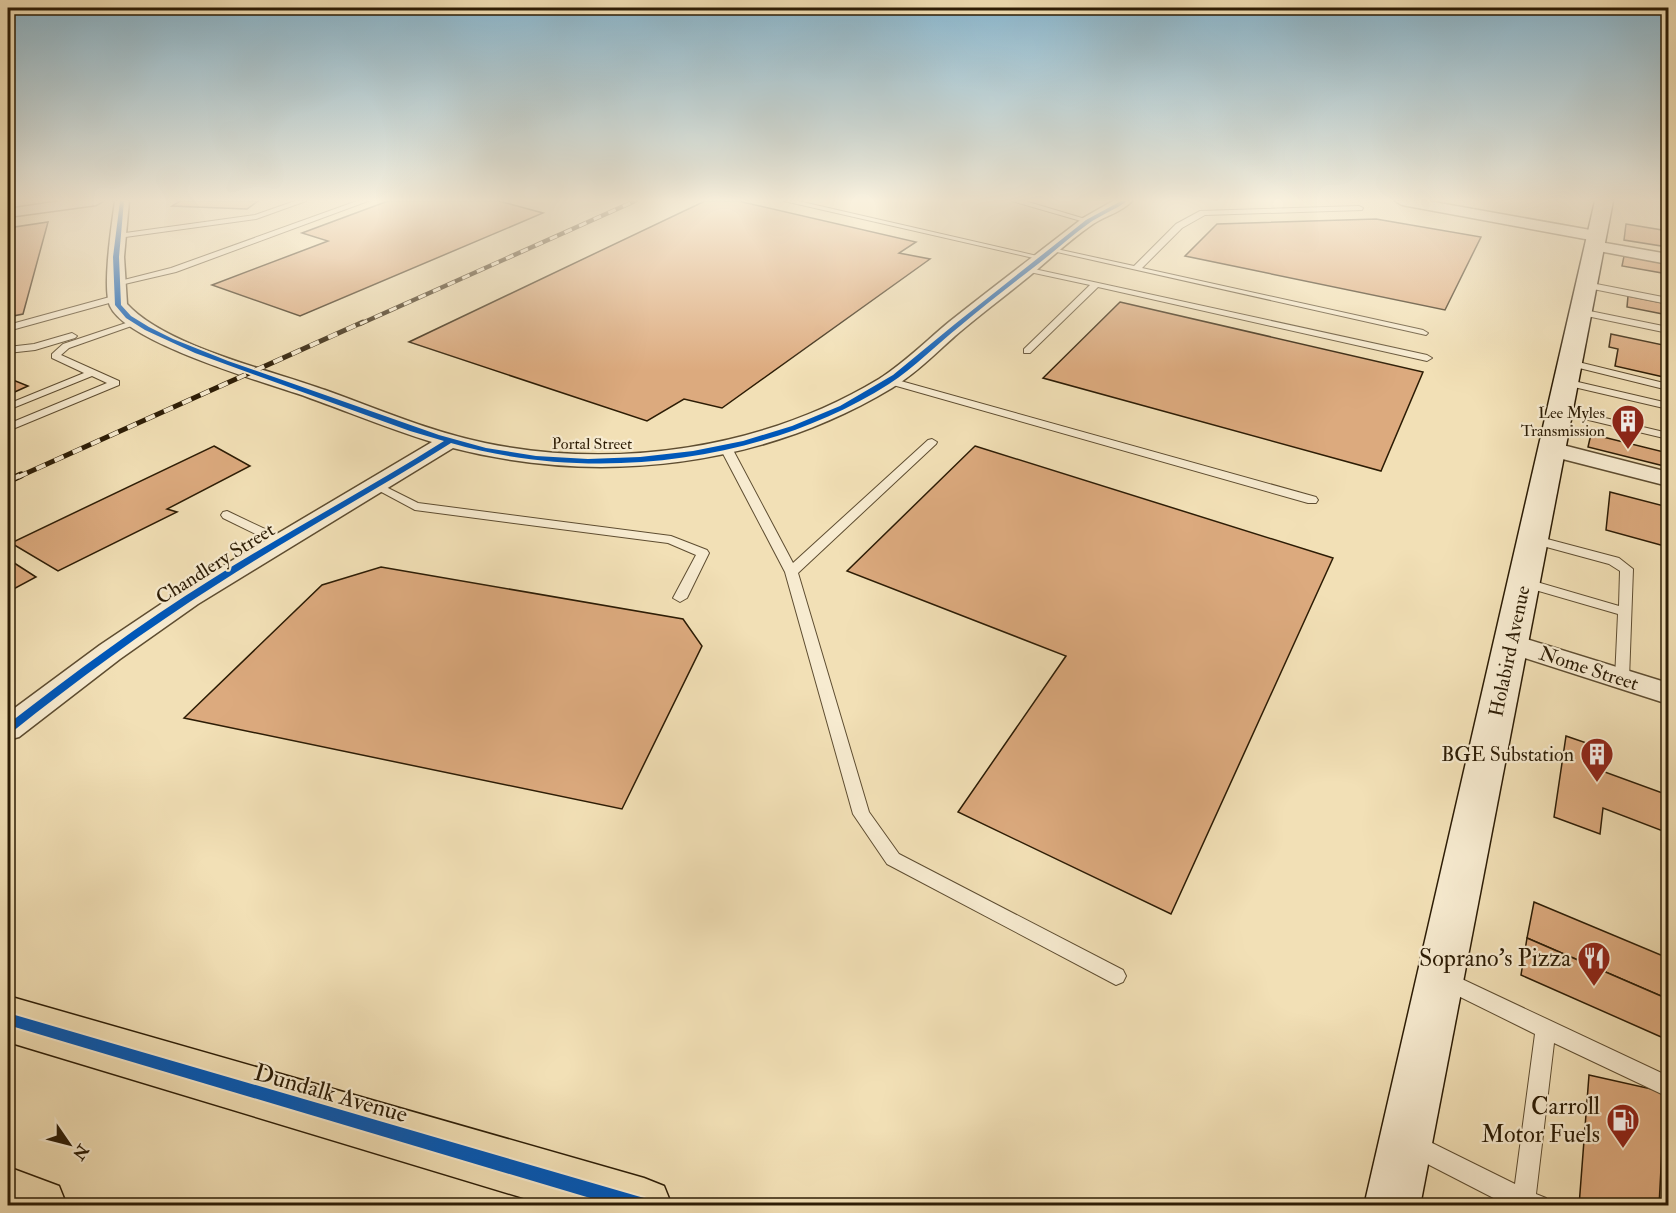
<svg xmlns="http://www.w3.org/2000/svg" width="1676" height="1213" viewBox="0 0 1676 1213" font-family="'IM FELL Double Pica',serif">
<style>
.building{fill:#dcaa7e;stroke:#2c1c05;stroke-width:1.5}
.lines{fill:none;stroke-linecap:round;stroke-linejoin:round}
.service-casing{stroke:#5e4d31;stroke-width:2}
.minor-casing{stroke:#5e4d31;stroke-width:3}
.secondary-casing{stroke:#2c1c05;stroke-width:3}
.primary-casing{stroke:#2c1c05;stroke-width:3}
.service{fill:#f7ebd0;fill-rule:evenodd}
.minor{fill:#f7ebd0;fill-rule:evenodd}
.secondary{fill:#f7ebd0;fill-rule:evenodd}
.primary{fill:#f2e0b6;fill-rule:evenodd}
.rail-far2-casing{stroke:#2c1c05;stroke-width:4.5}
.rail-far1-casing{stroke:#2c1c05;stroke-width:5}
.rail-casing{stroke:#2c1c05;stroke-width:7}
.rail-far2{stroke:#f7ebd0;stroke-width:3;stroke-dasharray:8;stroke-linecap:butt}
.rail-far1{stroke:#f7ebd0;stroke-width:4;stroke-dasharray:10;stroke-linecap:butt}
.rail{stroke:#f7ebd0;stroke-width:4.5;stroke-dasharray:13;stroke-linecap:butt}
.cycleway-casing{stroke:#f7ebd0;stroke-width:4}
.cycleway{fill:#0057b8;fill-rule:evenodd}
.labels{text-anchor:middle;stroke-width:4.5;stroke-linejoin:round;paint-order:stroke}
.far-poi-label{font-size:16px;fill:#2c1c05;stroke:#f7ebd0;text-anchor:end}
.far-street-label{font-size:16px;fill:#2c1c05;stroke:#f7ebd0}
.street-label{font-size:20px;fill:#2c1c05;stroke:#f7ebd0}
.poi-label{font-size:20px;fill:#2c1c05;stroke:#f7ebd0;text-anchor:end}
.near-poi-label{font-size:24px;fill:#2c1c05;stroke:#f7ebd0;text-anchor:end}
.near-street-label{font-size:24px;fill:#2c1c05;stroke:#f7ebd0}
</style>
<rect width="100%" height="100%" fill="#f2e0b6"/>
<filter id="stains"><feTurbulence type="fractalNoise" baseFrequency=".00333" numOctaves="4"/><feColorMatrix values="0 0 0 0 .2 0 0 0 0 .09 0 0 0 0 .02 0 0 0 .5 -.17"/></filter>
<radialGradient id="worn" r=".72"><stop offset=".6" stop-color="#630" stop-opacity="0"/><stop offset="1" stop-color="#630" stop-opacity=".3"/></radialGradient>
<g class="building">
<path d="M 180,201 L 258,201 L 247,209 L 172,206 Z"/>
<path d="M 388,201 L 499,201 L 543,213 L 300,316 L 212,285 L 328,241 L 302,233 Z"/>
<path d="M 705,201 L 738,201 L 916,242 L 899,253 L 930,259 L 722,408 L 684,399 L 647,421 L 409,342 Z"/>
<path d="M 1376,219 L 1481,237 L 1445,310 L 1185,256 L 1217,224 Z"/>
<path d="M 48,222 L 23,314 L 8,317 L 8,228 Z"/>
<path d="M 1626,224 L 1668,231 L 1668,247 L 1624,240 Z"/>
<path d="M 1624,256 L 1668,264 L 1668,274 L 1622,266 Z"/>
<path d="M 1628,296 L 1668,304 L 1668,315 L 1627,307 Z"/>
<path d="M 1120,302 L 1423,372 L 1381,471 L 1043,378 Z"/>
<path d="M 1611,334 L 1668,346 L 1668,378 L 1615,366 L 1618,349 L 1609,347 Z"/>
<path d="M 8,378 L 28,386 L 8,395 Z"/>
<path d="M 1591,434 L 1668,453 L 1668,467 L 1588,447 Z"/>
<path d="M 214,446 L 250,466 L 167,509 L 177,512 L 58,571 L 11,543 Z"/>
<path d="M 975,446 L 1333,558 L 1171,914 L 958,812 L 1066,656 L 847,571 Z"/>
<path d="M 1610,492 L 1668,507 L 1668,547 L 1606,530 Z"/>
<path d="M 8,559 L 36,577 L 8,592 Z"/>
<path d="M 381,567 L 683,619 L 702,646 L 622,809 L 184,718 L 322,585 Z"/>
<path d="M 1566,736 L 1604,749 L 1602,771 L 1668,795 L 1668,833 L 1603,808 L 1600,834 L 1554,817 Z"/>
<path d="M 1534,902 L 1668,958 L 1668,999 L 1527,938 Z"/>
<path d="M 1527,938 L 1668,999 L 1668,1040 L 1521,975 Z"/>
<path d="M 1589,1075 L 1665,1092 L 1659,1206 L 1579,1206 Z"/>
</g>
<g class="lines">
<defs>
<g id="service">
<path d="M 295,201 L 306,201 L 256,219 L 118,238 L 114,236 L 118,234 L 255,215 Z"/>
<path d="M 357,201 L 368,201 L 176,272 L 116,286 L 112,283 L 171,268 Z"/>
<path d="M 784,201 L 798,201 L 1046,258 L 1042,260 Z"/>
<path d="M 1012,201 L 1025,201 L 1092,221 L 1088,223 Z"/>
<path d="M 1359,206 L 1363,208 L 1362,210 L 1205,215 L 1182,228 L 1142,268 L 1423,330 L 1428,333 L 1426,335 L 1048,250 L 1052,248 L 1134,266 L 1176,224 L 1200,211 Z"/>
<path d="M 1025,267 L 1427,355 L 1432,358 L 1427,361 L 1098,287 L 1030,353 L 1024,353 L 1024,349 L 1090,285 L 1025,271 Z"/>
<path d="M 1586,282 L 1668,298 L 1668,304 L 1583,287 L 1583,283 Z"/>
<path d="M 117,295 L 120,296 L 120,300 L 8,331 L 8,325 Z"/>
<path d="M 1580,309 L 1668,327 L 1668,333 L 1577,314 L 1577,310 Z"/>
<path d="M 132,321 L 140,323 L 69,348 L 61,355 L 119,381 L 119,385 L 8,431 L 8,424 L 107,383 L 92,376 L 8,410 L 8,404 L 84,373 L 52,358 L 52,354 L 63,344 Z"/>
<path d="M 72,333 L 77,336 L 75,338 L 35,350 L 8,353 L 8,347 L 34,344 Z"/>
<path d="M 1570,360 L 1668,384 L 1668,390 L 1567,365 L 1565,363 Z"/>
<path d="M 890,378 L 1316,497 L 1318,500 L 1316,503 L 1308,503 L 886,383 L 885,381 Z"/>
<path d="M 1565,379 L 1668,403 L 1668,409 L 1561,384 L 1560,382 Z"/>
<path d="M 1559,407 L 1668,433 L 1668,439 L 1555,412 L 1555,408 Z"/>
<path d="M 932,439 L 937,442 L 936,444 L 798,573 L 869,812 L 899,854 L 1123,970 L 1126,976 L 1123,982 L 1116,985 L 887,864 L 853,814 L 785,572 L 720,448 L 726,445 L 732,448 L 793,563 L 928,440 Z"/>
<path d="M 378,483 L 418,503 L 671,536 L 707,550 L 709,553 L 687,598 L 680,602 L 673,598 L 696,555 L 668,543 L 415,510 L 374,488 L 372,486 Z"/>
<path d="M 227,511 L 286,539 L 288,542 L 286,545 L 278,545 L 223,518 L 221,515 L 223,512 Z"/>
<path d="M 1532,535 L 1619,558 L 1633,569 L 1629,679 L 1627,683 L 1617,683 L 1615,679 L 1618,614 L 1518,585 L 1516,582 L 1523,578 L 1619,606 L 1620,571 L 1609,564 L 1528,542 L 1526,539 L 1528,536 Z"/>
<path d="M 1447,972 L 1668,1076 L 1668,1097 L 1554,1043 L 1536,1194 L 1546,1198 L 1549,1206 L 1509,1206 L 1408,1154 L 1405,1146 L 1408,1138 L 1416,1135 L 1515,1184 L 1535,1034 L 1440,987 L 1437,981 L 1440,975 Z"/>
</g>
<g id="minor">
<path d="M 61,201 L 103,201 L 96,205 L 8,217 L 8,209 Z"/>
<path d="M 115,201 L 129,201 L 124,257 L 127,304 C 165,346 270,370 325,390 C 378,409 431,432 485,443 C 617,470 763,449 879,379 C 904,363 926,341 949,322 C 993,287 1038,253 1083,218 L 1113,201 L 1132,201 C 1122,212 1105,216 1093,224 C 1068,241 1046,263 1022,282 C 1000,300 977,317 955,336 C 935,354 915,374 892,388 C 761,467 600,486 453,448 L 198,604 L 120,659 L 19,737 L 8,740 L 8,713 L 100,645 L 179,592 L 432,442 C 389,429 349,412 307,397 C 267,383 126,343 110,306 C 102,288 112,223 115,201 Z"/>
<path d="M 1395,201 L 1428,201 L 1596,231 L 1604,236 L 1596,241 L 1402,205 Z"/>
<path d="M 1594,241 L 1668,254 L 1668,264 L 1588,249 L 1586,246 L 1588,243 Z"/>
<path d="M 1551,442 L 1668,472 L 1668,486 L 1543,454 L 1540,449 L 1543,444 Z"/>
<path d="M 1510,634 L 1668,683 L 1668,704 L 1500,650 L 1496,643 L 1500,636 Z"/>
</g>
<path id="secondary" d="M 1595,201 L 1613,201 L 1420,1206 L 1364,1206 Z"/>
<g id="primary">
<path d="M 8,996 L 644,1178 L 664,1186 L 672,1206 L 550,1206 L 8,1042 Z"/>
<path d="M 8,1167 L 59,1186 L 67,1206 L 8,1206 Z"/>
</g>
</defs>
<use href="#service" class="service-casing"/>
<use href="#minor" class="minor-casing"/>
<use href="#secondary" class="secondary-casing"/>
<use href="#primary" class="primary-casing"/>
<use href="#service" class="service"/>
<use href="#minor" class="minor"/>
<use href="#secondary" class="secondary"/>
<use href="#primary" class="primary"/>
<defs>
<path id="rail-far2" d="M 360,324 L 635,201"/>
<path id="rail-far1" d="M 18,477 L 363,322"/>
<path id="rail" d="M 8,481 L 21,475"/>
</defs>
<use href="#rail-far2" class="rail-far2-casing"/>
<use href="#rail-far1" class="rail-far1-casing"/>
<use href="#rail" class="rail-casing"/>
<use href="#rail-far2" class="rail-far2"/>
<use href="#rail-far1" class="rail-far1"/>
<use href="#rail" class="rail"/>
<defs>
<g id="cycleway">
<path d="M 120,201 L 124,201 L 119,257 L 121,305 L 131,316 L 149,327 L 173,339 L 228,361 L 439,435 L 486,448 L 536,456 L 588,459 L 640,457 L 693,451 L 743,441 L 792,426 L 840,406 L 893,375 L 955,324 L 1086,220 L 1121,201 L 1127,201 C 1115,210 1100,215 1088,224 C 1071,236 1055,251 1038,264 C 1012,284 985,305 960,326 C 936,345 915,367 889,384 C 765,463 592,484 451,443 C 373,492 293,535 216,585 C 145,630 77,680 12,732 L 8,733 L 8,724 C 74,673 141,623 212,579 C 288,531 368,489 444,441 L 410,431 L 195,353 L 145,330 L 126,318 L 115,305 L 113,257 Z"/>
<path d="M 8,1013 L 644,1198 L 649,1201 L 651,1206 L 617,1206 L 8,1025 Z"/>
</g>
</defs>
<use href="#cycleway" class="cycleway-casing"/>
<use href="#cycleway" class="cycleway"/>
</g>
<linearGradient id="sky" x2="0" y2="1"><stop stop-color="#89b8d1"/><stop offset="0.54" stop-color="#f9f1de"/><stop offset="1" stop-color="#f9f1de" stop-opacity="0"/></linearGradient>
<rect width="1676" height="371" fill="url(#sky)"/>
<defs>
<symbol id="building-pin" viewBox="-11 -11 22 30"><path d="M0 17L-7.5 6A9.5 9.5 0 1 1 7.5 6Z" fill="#8f2418" stroke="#f7ebd0"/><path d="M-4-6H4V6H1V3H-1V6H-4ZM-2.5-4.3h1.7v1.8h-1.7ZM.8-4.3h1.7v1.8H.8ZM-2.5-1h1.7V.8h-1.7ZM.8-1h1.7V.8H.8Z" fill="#fff"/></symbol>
<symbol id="restaurant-pin" viewBox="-11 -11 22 30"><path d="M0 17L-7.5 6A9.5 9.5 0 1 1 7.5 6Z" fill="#8f2418" stroke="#f7ebd0"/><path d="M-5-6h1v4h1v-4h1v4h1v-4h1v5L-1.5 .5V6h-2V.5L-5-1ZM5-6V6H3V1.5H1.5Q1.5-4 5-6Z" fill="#fff"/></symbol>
<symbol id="fuel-pin" viewBox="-11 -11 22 30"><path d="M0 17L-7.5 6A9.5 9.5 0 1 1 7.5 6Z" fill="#8f2418" stroke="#f7ebd0"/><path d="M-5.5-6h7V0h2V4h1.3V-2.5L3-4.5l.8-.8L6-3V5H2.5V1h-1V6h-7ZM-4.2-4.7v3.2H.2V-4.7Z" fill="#fff"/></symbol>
</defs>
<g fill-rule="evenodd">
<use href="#building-pin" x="1609" y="402" width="38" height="52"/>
<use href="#building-pin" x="1578" y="735" width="38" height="52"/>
<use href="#restaurant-pin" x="1575" y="939" width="38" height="52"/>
<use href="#fuel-pin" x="1604" y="1101" width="38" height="52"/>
</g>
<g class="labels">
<g class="far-poi-label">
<text x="1605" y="418">Lee Myles<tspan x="1605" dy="18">Transmission</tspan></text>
</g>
<g class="far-street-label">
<text x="592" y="449">Portal Street</text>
</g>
<g class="street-label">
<text transform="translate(215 563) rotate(-32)" y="7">Chandlery Street</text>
<text transform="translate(1509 651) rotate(-78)" y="7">Holabird Avenue</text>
<text transform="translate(1589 668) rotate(18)" y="7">Nome Street</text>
</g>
<g class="poi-label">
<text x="1574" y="761">BGE Substation</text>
</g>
<g class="near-poi-label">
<text x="1571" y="966">Soprano's Pizza</text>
<text x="1600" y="1114">Carroll<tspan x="1600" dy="28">Motor Fuels</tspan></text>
</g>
<g class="near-street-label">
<text transform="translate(331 1093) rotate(16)" y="8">Dundalk Avenue</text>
</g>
</g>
<rect width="1676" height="1213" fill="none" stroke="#f2e0b6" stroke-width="30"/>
<rect x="9" y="9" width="1658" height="1195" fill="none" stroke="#2c1c05" stroke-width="3"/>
<rect x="15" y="15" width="1646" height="1183" fill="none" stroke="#2c1c05" stroke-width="1.5"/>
<g transform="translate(69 1144) rotate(125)" stroke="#f7ebd0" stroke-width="4.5" paint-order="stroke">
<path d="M0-4.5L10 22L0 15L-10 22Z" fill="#2c1c05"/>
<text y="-9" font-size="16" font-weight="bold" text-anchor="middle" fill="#2c1c05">N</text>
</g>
<rect width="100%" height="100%" filter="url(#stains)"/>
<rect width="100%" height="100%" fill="url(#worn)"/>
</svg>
